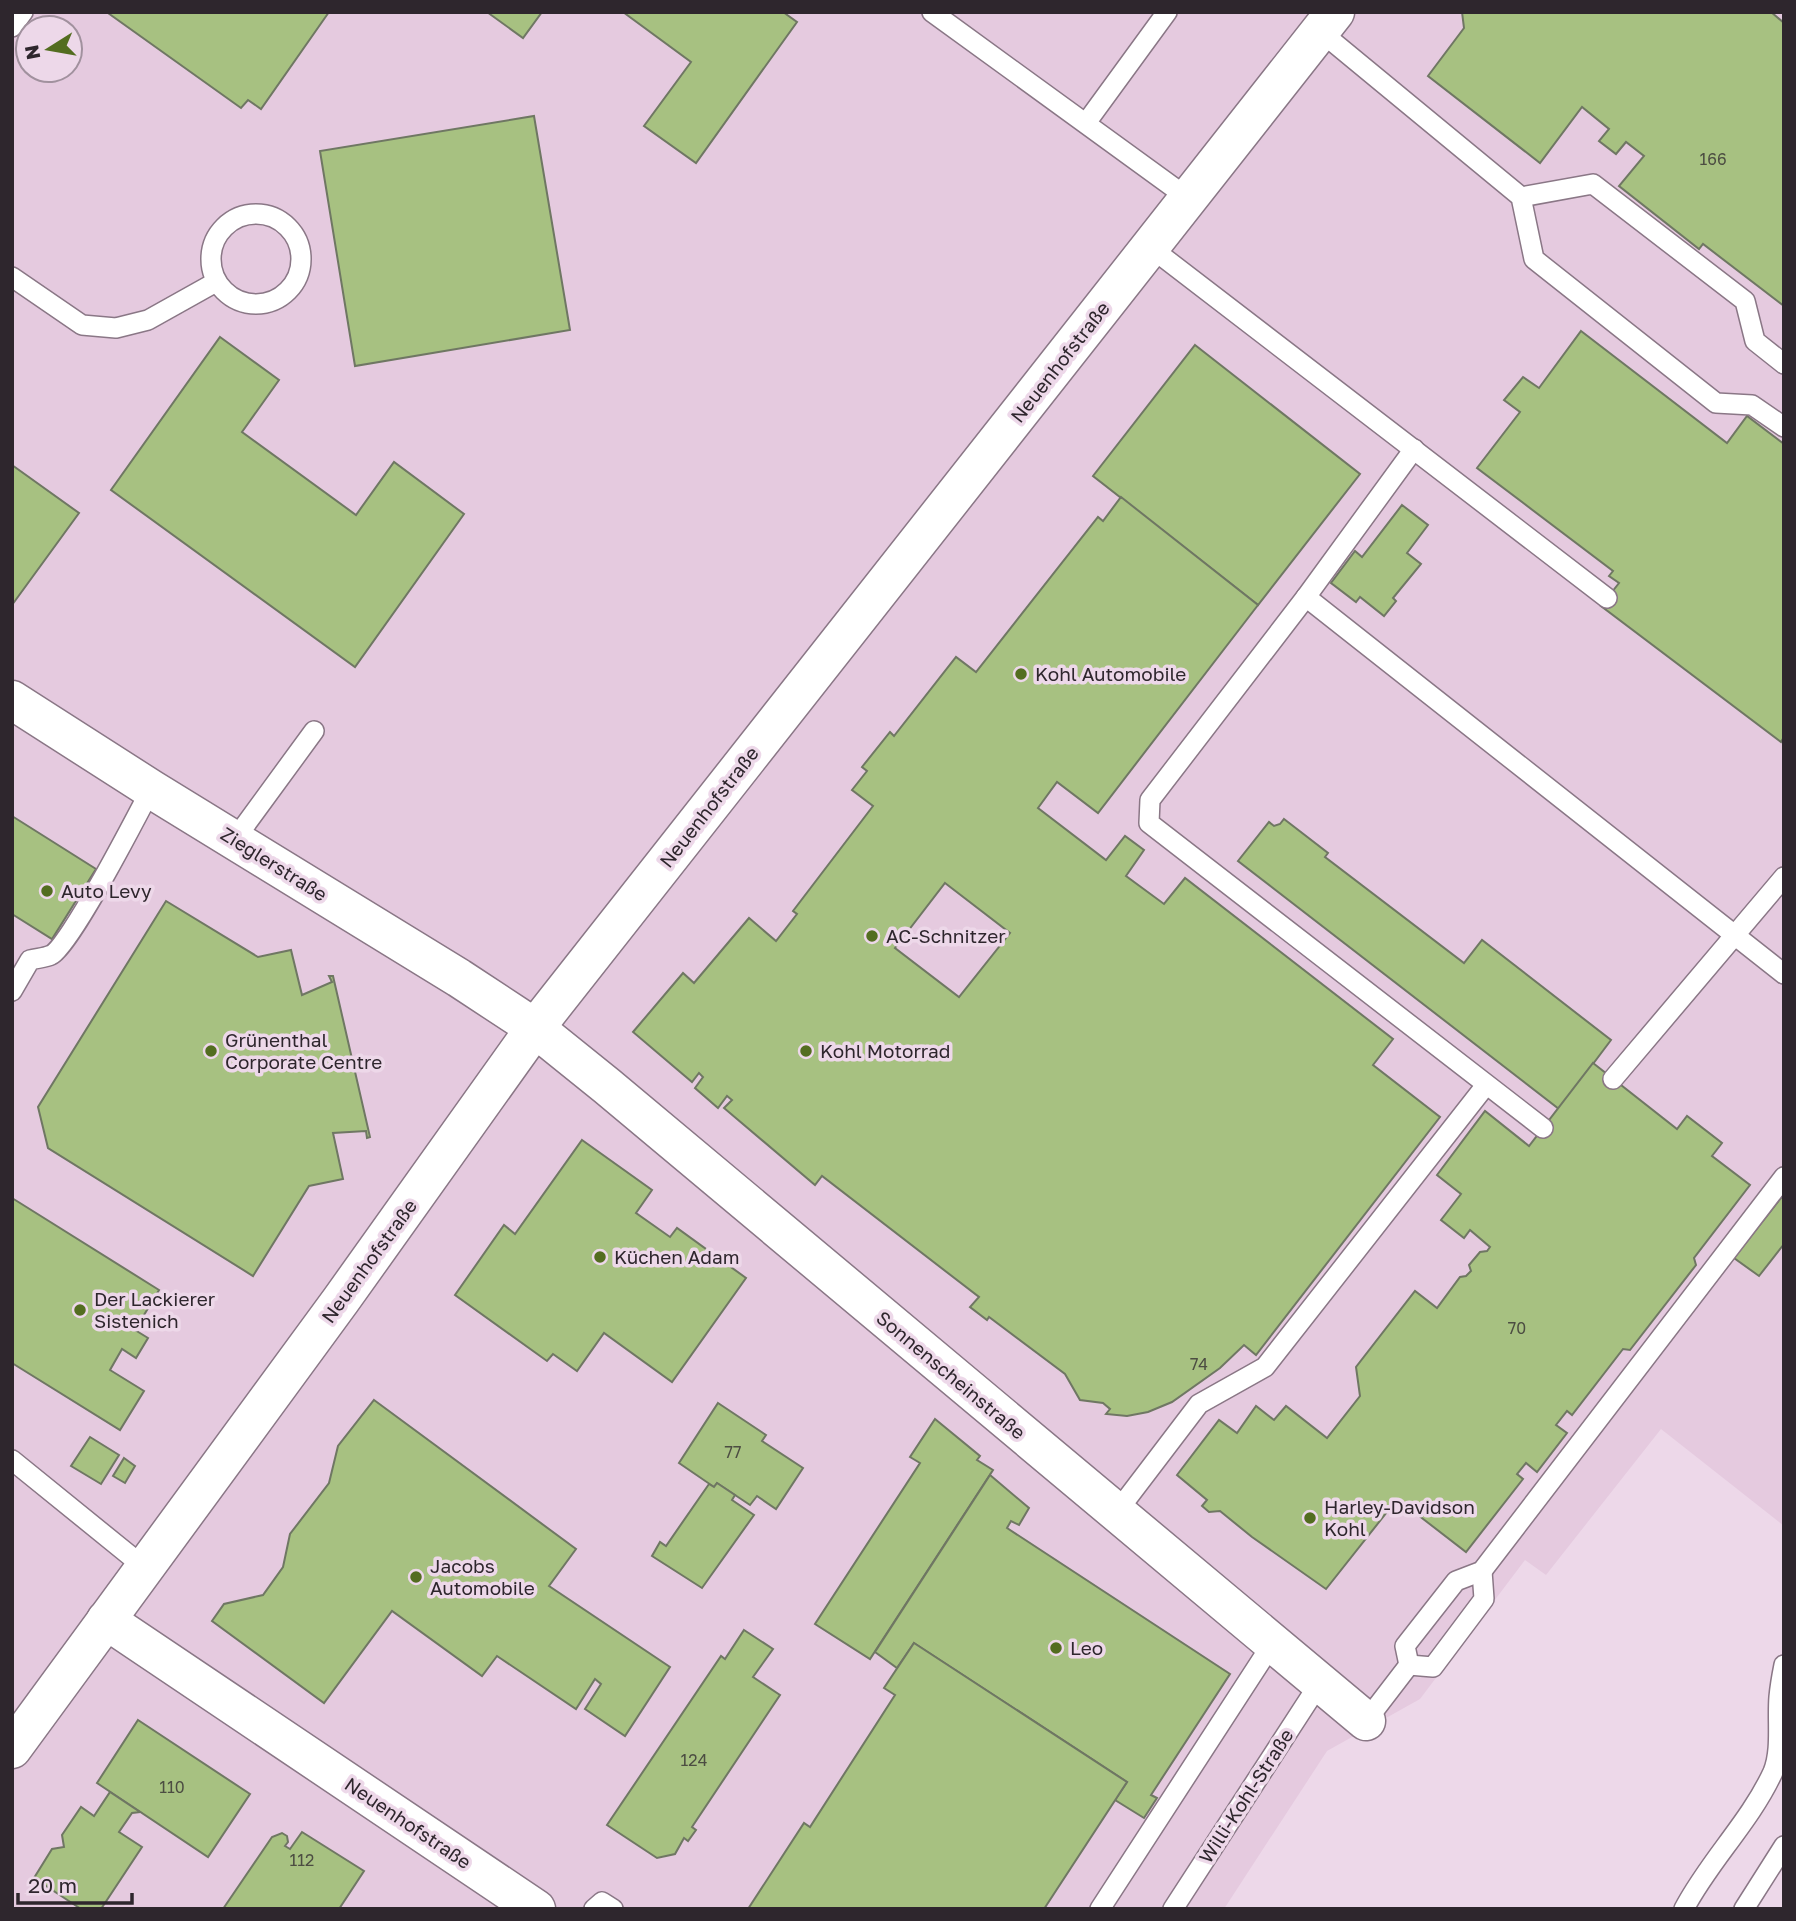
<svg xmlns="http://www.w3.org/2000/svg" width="1796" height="1921" viewBox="0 0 1796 1921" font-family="'Golos Text',sans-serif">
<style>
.built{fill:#e5cadf;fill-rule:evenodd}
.building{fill:#a7c181;stroke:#6f7763;stroke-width:2;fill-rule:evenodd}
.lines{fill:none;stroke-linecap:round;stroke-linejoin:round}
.lane-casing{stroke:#8a7786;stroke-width:22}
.street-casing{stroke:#8a7786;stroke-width:41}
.secondary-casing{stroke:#8a7786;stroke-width:41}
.lane{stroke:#fff;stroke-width:19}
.street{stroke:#fff;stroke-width:38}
.secondary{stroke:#fff;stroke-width:38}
.poi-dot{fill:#536d20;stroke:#edd8e9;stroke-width:2.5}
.labels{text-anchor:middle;stroke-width:7;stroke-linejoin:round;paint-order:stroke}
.number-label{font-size:16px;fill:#4c4d42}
.street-label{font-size:19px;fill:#2e262d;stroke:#edd8e9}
.poi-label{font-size:19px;fill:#2e262d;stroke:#edd8e9;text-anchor:start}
</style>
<rect width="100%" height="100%" fill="#edd8e9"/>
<path class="built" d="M 12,12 L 1784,12 L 1784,1526 L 1661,1429 L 1546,1575 L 1525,1560 L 1420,1699 L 1327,1751 L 1224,1909 L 12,1909 ZM 28,28 L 70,28 L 70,70 L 28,70 Z"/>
<g class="building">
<path d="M 329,12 L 261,109 L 248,100 L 241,108 L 108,13 Z"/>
<path d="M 487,12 L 542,12 L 523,38 Z"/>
<path d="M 623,12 L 783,12 L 797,22 L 696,163 L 644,126 L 691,62 Z"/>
<path d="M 1462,12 L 1771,12 L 1784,23 L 1784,306 L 1703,244 L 1699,249 L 1619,186 L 1644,156 L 1626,142 L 1616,154 L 1599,141 L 1609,129 L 1582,107 L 1540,163 L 1428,76 L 1464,28 Z"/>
<path d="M 534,116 L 570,330 L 355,366 L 320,151 Z"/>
<path d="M 1581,331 L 1727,443 L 1747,416 L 1784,444 L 1784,737 L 1781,742 L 1601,606 L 1619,583 L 1609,576 L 1613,571 L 1477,468 L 1520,412 L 1504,400 L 1523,377 L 1539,388 Z"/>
<path d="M 220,337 L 279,380 L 242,432 L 356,515 L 394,462 L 464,514 L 355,667 L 111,490 Z"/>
<path d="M 1195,345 L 1360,474 L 1258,605 L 1093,476 Z"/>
<path d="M 12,465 L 79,513 L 12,605 Z"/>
<path d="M 1121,497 L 1258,605 L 1098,813 L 1057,782 L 1038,808 L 1106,860 L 1125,836 L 1144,850 L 1126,876 L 1164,904 L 1185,878 L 1393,1039 L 1373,1065 L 1440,1117 L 1256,1355 L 1244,1345 L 1220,1368 L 1172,1402 L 1148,1412 L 1127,1416 L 1106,1414 L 1110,1409 L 1103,1403 L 1080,1400 L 1065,1374 L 989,1317 L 987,1320 L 970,1307 L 979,1297 L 822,1176 L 815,1185 L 724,1108 L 732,1100 L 727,1096 L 718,1108 L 695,1088 L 703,1077 L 699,1073 L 692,1082 L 633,1032 L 683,973 L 694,983 L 749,918 L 776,941 L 797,914 L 793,911 L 873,806 L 852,790 L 867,771 L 862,767 L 890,732 L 894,736 L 956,657 L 976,672 L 1098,517 L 1103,521 ZM 945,883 L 1010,933 L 959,997 L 895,948 Z"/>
<path d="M 1402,505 L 1428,525 L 1407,553 L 1421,564 L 1393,598 L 1396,601 L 1384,616 L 1360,597 L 1356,602 L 1331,583 L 1355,551 L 1362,557 Z"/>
<path d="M 12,816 L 96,869 L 52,939 L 12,914 Z"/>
<path d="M 1284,819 L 1328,853 L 1325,857 L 1464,963 L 1482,940 L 1611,1040 L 1559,1109 L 1238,861 L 1269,822 L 1274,826 L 1280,824 Z"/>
<path d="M 166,901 L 258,957 L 291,950 L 302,995 L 332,982 L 329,976 L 333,976 L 370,1137 L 367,1138 L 366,1131 L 333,1133 L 343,1179 L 309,1186 L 253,1276 L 48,1148 L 38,1107 Z"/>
<path d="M 1593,1063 L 1677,1129 L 1687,1116 L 1722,1143 L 1712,1156 L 1750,1185 L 1694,1258 L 1696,1265 L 1630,1350 L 1623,1349 L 1572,1415 L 1567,1411 L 1556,1425 L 1567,1433 L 1537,1472 L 1526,1463 L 1517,1474 L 1523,1479 L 1466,1552 L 1405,1505 L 1391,1507 L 1326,1589 L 1252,1537 L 1220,1511 L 1209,1512 L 1202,1506 L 1207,1500 L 1177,1475 L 1219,1420 L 1237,1433 L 1256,1406 L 1274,1420 L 1286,1406 L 1327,1438 L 1360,1396 L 1356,1367 L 1415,1291 L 1437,1308 L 1460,1277 L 1466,1276 L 1471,1271 L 1469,1265 L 1480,1252 L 1487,1251 L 1490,1247 L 1470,1230 L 1464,1238 L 1441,1220 L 1461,1194 L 1437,1175 L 1485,1111 L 1529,1146 Z"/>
<path d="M 582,1140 L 652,1190 L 636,1213 L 670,1237 L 677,1228 L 746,1278 L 672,1382 L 604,1333 L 577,1371 L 553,1354 L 547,1361 L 455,1295 L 504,1225 L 515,1234 Z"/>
<path d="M 1784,1194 L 1784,1244 L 1759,1276 L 1734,1258 Z"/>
<path d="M 12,1198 L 159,1290 L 135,1330 L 148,1338 L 136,1358 L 122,1349 L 110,1370 L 144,1391 L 120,1430 L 12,1363 Z"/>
<path d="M 374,1400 L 576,1549 L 549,1586 L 670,1667 L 625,1736 L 585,1709 L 601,1684 L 595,1679 L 576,1709 L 497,1656 L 482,1676 L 392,1611 L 324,1703 L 212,1621 L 224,1604 L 263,1595 L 283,1567 L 290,1534 L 329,1483 L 338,1446 Z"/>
<path d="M 718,1403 L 766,1435 L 762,1441 L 803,1468 L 776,1509 L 757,1496 L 750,1505 L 717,1483 L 714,1487 L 679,1463 Z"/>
<path d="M 935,1419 L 980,1456 L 977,1460 L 993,1470 L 870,1659 L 815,1624 L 920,1463 L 910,1457 Z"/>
<path d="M 90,1437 L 119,1455 L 101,1484 L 71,1466 Z"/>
<path d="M 124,1458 L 135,1466 L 125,1483 L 113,1476 Z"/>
<path d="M 990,1475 L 1029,1508 L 1019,1525 L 1011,1521 L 1007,1528 L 1230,1674 L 1151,1795 L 1157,1798 L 1144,1818 L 1115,1800 L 1127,1782 L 914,1643 L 897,1668 L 875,1652 Z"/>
<path d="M 717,1483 L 735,1495 L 732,1500 L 754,1515 L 702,1588 L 652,1556 L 660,1542 L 666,1546 L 709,1484 L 714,1487 Z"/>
<path d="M 744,1630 L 773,1649 L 753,1677 L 780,1695 L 692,1827 L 696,1830 L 688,1841 L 684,1838 L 675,1854 L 657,1858 L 607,1825 L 721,1656 L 725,1659 Z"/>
<path d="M 914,1643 L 1127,1782 L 1044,1909 L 748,1909 L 804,1823 L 810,1827 L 895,1695 L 884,1688 Z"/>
<path d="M 138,1720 L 250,1794 L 208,1857 L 97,1783 Z"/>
<path d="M 110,1792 L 140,1812 L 132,1813 L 119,1832 L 142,1847 L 101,1909 L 81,1909 L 34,1878 L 52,1849 L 64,1847 L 62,1835 L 81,1807 L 94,1816 Z"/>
<path d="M 302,1832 L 364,1871 L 339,1909 L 223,1909 L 272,1837 L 282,1833 L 287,1836 L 288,1842 L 285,1846 L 290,1849 Z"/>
</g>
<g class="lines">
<defs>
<g id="lane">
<path d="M 932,12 L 1188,198"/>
<path d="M 12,27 L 23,12"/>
<path d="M 1321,32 L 1521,197 L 1534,259 L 1716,403 L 1752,405 L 1784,427"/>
<path d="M 1086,123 L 1167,12"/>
<path d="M 1521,197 L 1593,184 L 1745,301 L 1755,341 L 1784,364"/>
<circle cx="256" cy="259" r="45"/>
<path d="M 1150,247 L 1607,598"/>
<path d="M 12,277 L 82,325 L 116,328 L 148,320 L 216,282"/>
<path d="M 1414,449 L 1306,597 L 1150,800 L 1149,823 L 1543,1128"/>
<path d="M 1306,597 L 1784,974"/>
<path d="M 235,839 L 314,731"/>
<path d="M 12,991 L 30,960 C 37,958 45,958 51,955 C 69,948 138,814 151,789"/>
<path d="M 1613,1079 L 1784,877"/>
<path d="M 12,1460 L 144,1567"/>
<path d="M 1116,1513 L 1199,1404 L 1265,1367 L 1486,1085"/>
<path d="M 1409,1665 L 1405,1646 L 1456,1581 L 1482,1571 L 1784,1177"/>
<path d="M 1409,1665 L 1433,1667 L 1484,1599 L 1482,1571"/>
<path d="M 1366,1721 L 1409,1665"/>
<path d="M 594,1909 L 602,1902 L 613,1909"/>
<path d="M 1100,1909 L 1272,1644"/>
<path d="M 1173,1909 L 1319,1684"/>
<path d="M 1684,1909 C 1709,1861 1750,1822 1773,1772 C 1782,1750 1777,1721 1779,1697 C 1780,1686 1782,1675 1784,1665"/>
<path d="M 1744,1909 L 1784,1846"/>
</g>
<g id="street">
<path d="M 12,700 L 151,789 L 459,978 L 535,1028 L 607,1086 L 1366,1721"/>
<path d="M 106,1620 L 536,1909"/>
</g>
<path id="secondary" d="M 12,1749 L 341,1300 L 535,1028 L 1335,12"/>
</defs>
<use href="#lane" class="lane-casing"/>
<use href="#street" class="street-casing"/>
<use href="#secondary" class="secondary-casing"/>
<use href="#lane" class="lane"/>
<use href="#street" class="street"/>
<use href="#secondary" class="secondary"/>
</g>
<g class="poi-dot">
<circle cx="1021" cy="674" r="7"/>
<circle cx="47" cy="891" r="7"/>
<circle cx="872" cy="936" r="7"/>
<circle cx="211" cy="1051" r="7"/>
<circle cx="806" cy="1051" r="7"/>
<circle cx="600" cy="1257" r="7"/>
<circle cx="80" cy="1310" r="7"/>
<circle cx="1310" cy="1518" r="7"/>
<circle cx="416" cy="1577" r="7"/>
<circle cx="1056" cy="1648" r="7"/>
</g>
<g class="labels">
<g class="number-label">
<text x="1713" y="165">166</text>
<text x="1517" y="1334">70</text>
<text x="1199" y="1370">74</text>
<text x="733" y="1458">77</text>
<text x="694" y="1766">124</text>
<text x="172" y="1793">110</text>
<text x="302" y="1866">112</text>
</g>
<g class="street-label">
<text transform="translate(1060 362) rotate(-52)" y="7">Neuenhofstraße</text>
<text transform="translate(709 807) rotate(-52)" y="7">Neuenhofstraße</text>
<text transform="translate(274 864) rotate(32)" y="7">Zieglerstraße</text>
<text transform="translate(369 1261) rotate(-54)" y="7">Neuenhofstraße</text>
<text transform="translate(951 1375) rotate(40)" y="7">Sonnenscheinstraße</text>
<text transform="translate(1246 1796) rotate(-57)" y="7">Willi-Kohl-Straße</text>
<text transform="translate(408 1823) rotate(34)" y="7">Neuenhofstraße</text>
</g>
<g class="poi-label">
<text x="1035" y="681">Kohl Automobile</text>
<text x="61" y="898">Auto Levy</text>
<text x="886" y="943">AC-Schnitzer</text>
<text x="225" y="1047">Grünenthal<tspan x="225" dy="22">Corporate Centre</tspan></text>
<text x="820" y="1058">Kohl Motorrad</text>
<text x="614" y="1264">Küchen Adam</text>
<text x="94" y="1306">Der Lackierer<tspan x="94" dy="22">Sistenich</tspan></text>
<text x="1324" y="1514">Harley-Davidson<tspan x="1324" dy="22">Kohl</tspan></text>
<text x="430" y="1573">Jacobs<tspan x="430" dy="22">Automobile</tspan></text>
<text x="1070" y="1655">Leo</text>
</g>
</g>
<rect width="1796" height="1921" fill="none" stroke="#2e262d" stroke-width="28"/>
<g transform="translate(49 49) rotate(259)"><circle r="33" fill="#edd8e9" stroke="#a1919e" stroke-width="2"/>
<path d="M0-5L12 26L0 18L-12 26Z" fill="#536d20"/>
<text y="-10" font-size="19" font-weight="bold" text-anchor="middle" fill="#2e262d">N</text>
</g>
<path d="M18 1893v10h114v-10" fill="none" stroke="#2e262d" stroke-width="3.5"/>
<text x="28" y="1893" font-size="21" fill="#2e262d" stroke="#edd8e9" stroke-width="5" paint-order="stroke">20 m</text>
</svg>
